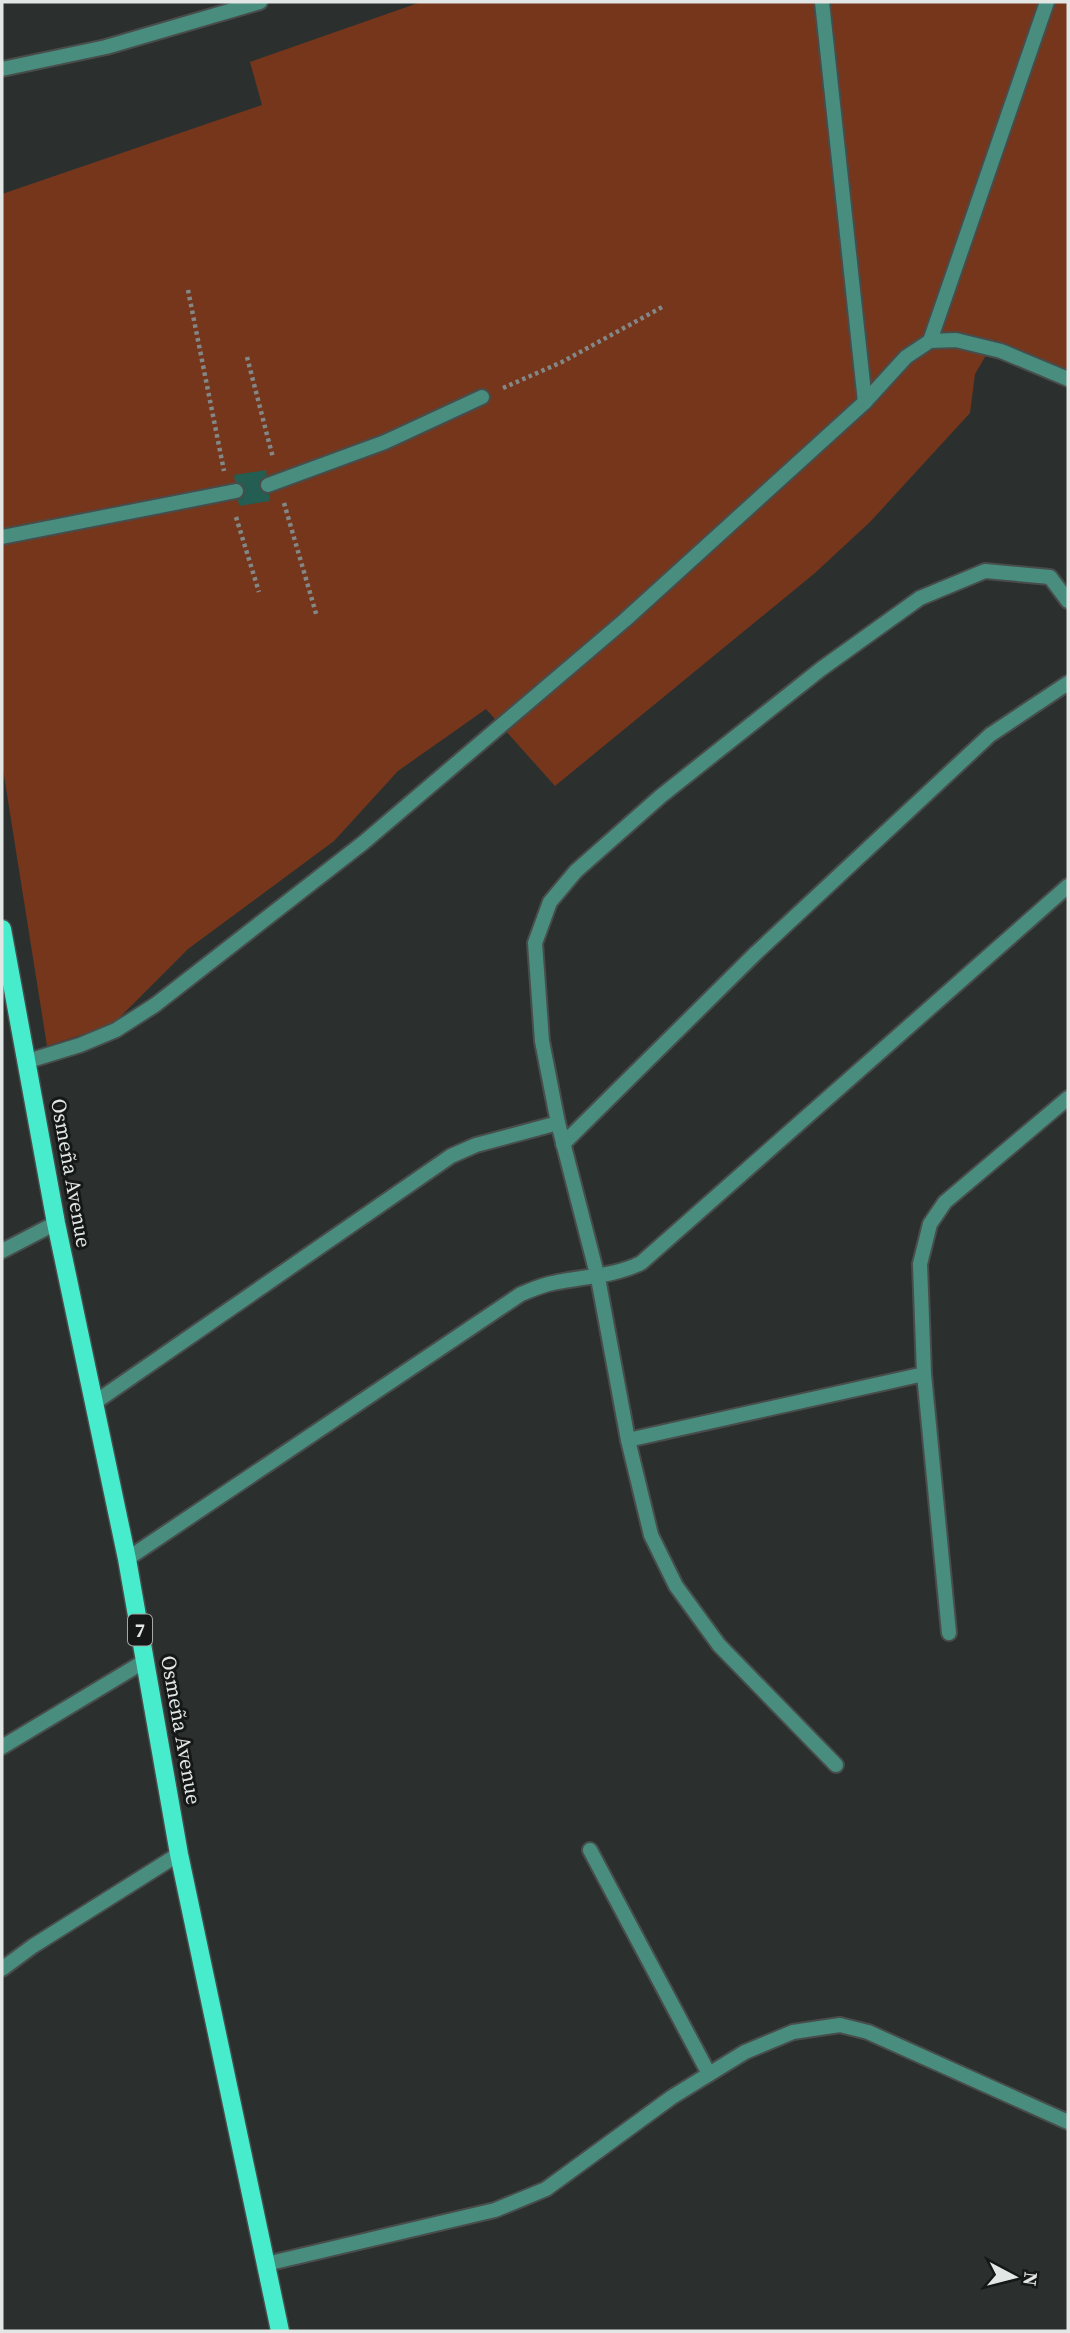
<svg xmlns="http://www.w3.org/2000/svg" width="1070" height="2333" viewBox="0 0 1070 2333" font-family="'Source Serif 4',serif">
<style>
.green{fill:#75361c}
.building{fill:#245d51}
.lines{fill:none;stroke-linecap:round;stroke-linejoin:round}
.lane-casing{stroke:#484d4c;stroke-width:18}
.street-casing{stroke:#484d4c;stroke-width:18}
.primary-casing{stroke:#484d4c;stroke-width:21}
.path{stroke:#838887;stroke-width:4.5;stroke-dasharray:3.5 3.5;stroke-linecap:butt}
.lane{stroke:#488d7e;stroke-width:14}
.street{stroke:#488d7e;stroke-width:14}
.primary{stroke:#47eccc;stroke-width:18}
.labels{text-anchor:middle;stroke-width:6;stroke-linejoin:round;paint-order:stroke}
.shield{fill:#151817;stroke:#a4a8a7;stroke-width:2}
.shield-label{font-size:19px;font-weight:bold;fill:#e2e6e5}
.street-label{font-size:21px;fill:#e2e6e5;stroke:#151817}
</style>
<rect width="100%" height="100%" fill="#2b302f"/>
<path class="green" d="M 421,2 L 1068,2 L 1068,377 L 995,340 L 975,374 L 970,413 L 870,522 L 815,573 L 555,786 L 486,709 L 398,771 L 334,841 L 188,949 L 112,1025 L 47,1046 L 2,763 L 2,194 L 262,105 L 250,62 Z"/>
<path class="building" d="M 266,470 L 270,501 L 239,506 L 234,475 Z"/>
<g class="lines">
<defs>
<g id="lane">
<path d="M 822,2 L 865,402"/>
<path d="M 930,341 L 1047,2"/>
<path d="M 268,485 L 385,442 L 482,397"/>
<path d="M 2,537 L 236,491"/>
</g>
<g id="street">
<path d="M 2,69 L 106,47 L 260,2"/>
<path d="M 28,1061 L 80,1045 L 116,1030 L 155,1005 L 363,843 L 625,620 L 865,402 L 906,357 L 930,341 L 956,340 L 1001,351 L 1068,379"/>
<path d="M 563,1144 L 757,952 L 990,735 L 1068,683"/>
<path d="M 2,1251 L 56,1223"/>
<path d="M 924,1374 L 949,1633"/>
<path d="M 94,1403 L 451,1156 L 476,1145 L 558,1123"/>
<path d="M 628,1440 L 924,1374 L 920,1264 L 930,1224 L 945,1202 L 1068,1098"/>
<path d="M 127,1559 L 521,1294 C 531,1290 542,1285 553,1283 C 584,1276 612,1277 641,1263 L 1068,886"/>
<path d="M 2,1747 L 145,1661"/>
<path d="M 836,1765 L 719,1645 L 676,1586 L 651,1535 L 628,1440 L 598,1278 L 558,1123 L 542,1041 L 535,943 L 550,902 L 576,871 L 661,796 L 821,669 L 920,598 L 985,571 L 1050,577 L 1068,601"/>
<path d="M 590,1850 L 709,2074"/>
<path d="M 2,1969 L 33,1946 L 179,1854"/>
<path d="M 266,2264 L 495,2210 L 546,2189 L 672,2097 L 745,2052 L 793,2032 L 840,2025 L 868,2032 L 1068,2122"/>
</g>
<path id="primary" d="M 2,929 L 56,1223 L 127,1559 L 179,1854 L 280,2331"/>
</defs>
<use href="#lane" class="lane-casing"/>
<use href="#street" class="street-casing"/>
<use href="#primary" class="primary-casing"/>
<g class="path">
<path d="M 188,290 L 224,471"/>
<path d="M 247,357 L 273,458"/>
<path d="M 503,388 L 562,362 L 664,306"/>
<path d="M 284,503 L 317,617"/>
<path d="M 236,517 L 259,592"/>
</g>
<use href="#lane" class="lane"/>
<use href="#street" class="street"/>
<use href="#primary" class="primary"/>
</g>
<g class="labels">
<rect class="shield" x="128" y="1614.5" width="24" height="31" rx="5"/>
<g class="shield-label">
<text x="140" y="1637">7</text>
</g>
<g class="street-label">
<text transform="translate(71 1173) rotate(80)" y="7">Osmeña Avenue</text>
<text transform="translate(181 1730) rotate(80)" y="7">Osmeña Avenue</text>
</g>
</g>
<rect width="1070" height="2333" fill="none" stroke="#e2e6e5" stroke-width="7"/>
<g transform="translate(1014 2277) rotate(97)" stroke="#151817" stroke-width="5" paint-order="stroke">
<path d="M0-5L12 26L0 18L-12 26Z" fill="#e2e6e5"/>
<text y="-10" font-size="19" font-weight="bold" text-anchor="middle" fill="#e2e6e5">N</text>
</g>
</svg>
